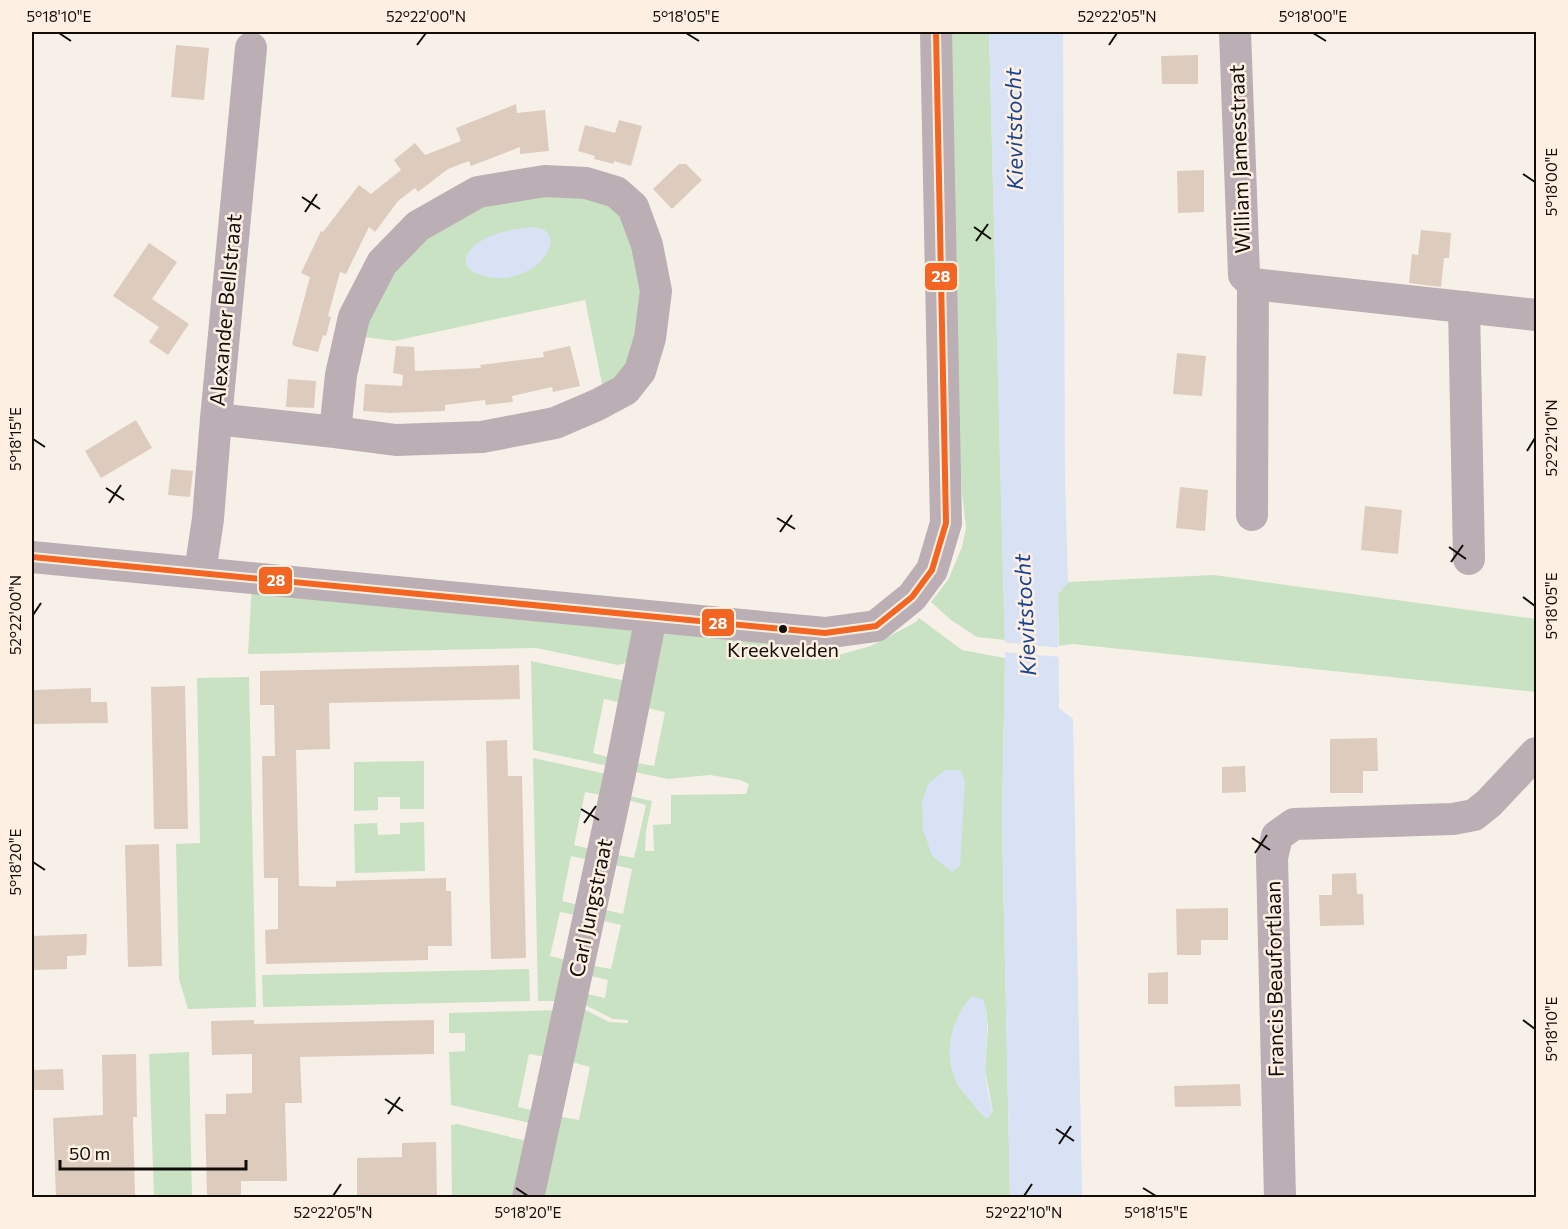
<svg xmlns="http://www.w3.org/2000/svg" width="1568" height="1229" viewBox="0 0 1568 1229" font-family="Commissioner,sans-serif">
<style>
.green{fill:#c9e2c3;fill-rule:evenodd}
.water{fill:#d8e2f4}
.pier{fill:#f7f0e8}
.building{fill:#ddccbe}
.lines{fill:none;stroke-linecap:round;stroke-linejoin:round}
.minor{stroke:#bbaeb4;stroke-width:32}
.bus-1-casing{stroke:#fdf0e2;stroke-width:10}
.bus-1{stroke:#f26522;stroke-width:6}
.ticks{fill:none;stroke:#110d08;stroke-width:2}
.bus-dot{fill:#110d08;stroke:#fdf0e2;stroke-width:2}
.labels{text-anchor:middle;stroke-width:5;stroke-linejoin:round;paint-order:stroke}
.bus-label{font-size:20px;fill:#110d08;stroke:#fdf0e2}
.street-label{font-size:21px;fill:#110d08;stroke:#fdf0e2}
.water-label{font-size:22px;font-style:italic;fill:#174392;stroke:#fdf0e2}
.line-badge{stroke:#fdf0e2;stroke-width:2}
.badge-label{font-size:16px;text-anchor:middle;font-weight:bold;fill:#fff}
.neatline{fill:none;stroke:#110d08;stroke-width:2}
.ticks-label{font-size:15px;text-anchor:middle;fill:#110d08}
</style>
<rect width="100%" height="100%" fill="#f7f0e8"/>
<g class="green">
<path d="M 949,32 L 989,32 L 1005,640 L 977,637 L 951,620 L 931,602 L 948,580 L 962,547 L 966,528 L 962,493 L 958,414 Z"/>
<path d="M 533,189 L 612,199 L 642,251 L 640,346 L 604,393 L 585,300 L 394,341 L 358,336 L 394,262 L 445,216 Z"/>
<path d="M 1214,575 L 1536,619 L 1536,692 L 1073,644 L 1059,646 L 1058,594 L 1068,582 Z"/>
<path d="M 252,583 L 643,620 L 629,662 L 618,665 L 536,648 L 248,654 Z"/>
<path d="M 919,618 L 962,650 L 1005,658 L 1002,820 L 1010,1197 L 540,1198 L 557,1116 L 579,1120 L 590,1067 L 568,1061 L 580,1007 L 609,1022 L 628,1023 L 628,1020 L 613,1019 L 581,1003 L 583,993 L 605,998 L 608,980 L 587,975 L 589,965 L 611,969 L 621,925 L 599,920 L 601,909 L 623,914 L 632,869 L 610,864 L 613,854 L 634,858 L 646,805 L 624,799 L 625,795 L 652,801 L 646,831 L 645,851 L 654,851 L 653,825 L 671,824 L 671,795 L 746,794 L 749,784 L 740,780 L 710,775 L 668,779 L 630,771 L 632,762 L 654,766 L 665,712 L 643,707 L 662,622 L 778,634 L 777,658 L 831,657 L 871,646 L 916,622 ZM 986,1008 L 988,1028 L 985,1070 L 993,1112 L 968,1098 L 957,1084 Z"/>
<path d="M 531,661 L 631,682 L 626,704 L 604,699 L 593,753 L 615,759 L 613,767 L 533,750 Z"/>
<path d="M 249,677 L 256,1007 L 188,1009 L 179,979 L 176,844 L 200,843 L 197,678 Z"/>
<path d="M 533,758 L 611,775 L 607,796 L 585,792 L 574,845 L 595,850 L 593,861 L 571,856 L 562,901 L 583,906 L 581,916 L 560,912 L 550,956 L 571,961 L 563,1001 L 538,1001 Z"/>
<path d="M 424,761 L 424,809 L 400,809 L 400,797 L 378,797 L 378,810 L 354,811 L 354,762 Z"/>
<path d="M 424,822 L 425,871 L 355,873 L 354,824 L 377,823 L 378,835 L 400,834 L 400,823 Z"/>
<path d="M 529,969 L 530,1001 L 263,1007 L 262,975 Z"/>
<path d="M 561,1010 L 551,1058 L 529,1054 L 518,1107 L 540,1112 L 530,1123 L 451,1105 L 449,1052 L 465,1051 L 465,1033 L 449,1033 L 449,1013 Z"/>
<path d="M 189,1052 L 192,1197 L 154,1197 L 149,1054 Z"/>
<path d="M 457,1124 L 527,1141 L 521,1197 L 452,1197 L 451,1125 Z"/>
</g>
<g class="water">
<path d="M 989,32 L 1063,32 L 1065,481 L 1068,582 L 1058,594 L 1059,708 L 1073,719 L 1082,1197 L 1010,1197 L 1002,820 L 1005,658 Z"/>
<path d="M 534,227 C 558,231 553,249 539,263 C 531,271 517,276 506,278 C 491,280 453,273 470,250 C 483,234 514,228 534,227 Z"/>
<path d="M 945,770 L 961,770 L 965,782 L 960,866 L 952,872 L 932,856 L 923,829 L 922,803 L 928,784 Z"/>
<path d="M 972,996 L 983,999 C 991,1023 985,1046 985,1070 C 986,1084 989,1098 993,1112 L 987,1119 C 979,1113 975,1106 968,1098 C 965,1093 959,1088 957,1083 C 942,1053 951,1019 972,996 Z"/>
</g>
<path class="pier" d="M 1002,642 L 1062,648 L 1062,657 L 1002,652 Z"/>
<g class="building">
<path d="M 176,45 L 209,48 L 204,100 L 171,97 Z"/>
<path d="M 1198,55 L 1198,84 L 1162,84 L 1161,56 Z"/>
<path d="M 516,104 L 517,113 L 545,110 L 549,151 L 520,154 L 520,147 L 471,166 L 469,161 L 448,169 L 418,192 L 415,188 L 398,201 L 375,232 L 369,227 L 346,274 L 340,272 L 328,316 L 331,317 L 326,336 L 323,335 L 318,352 L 294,346 L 292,344 L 310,277 L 301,273 L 321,231 L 323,232 L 359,185 L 371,194 L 401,170 L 394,160 L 415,143 L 425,155 L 461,141 L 456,128 Z"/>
<path d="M 619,120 L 642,126 L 631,166 L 614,161 L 614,164 L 594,159 L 595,156 L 578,151 L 585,125 L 615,133 Z"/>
<path d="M 679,164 L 686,164 L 702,180 L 672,209 L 653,189 Z"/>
<path d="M 1204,170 L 1204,212 L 1178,213 L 1177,171 Z"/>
<path d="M 1421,230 L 1451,233 L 1449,258 L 1444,258 L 1441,287 L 1409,283 L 1412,254 L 1418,255 Z"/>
<path d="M 149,243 L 177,262 L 152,299 L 189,324 L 168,355 L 149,342 L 159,327 L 113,296 Z"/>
<path d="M 396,346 L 414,347 L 415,371 L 481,368 L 480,365 L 544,357 L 543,352 L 570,346 L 580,386 L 553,392 L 552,387 L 512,396 L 513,402 L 486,405 L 485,400 L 445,405 L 445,411 L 390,413 L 363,411 L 365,384 L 402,386 L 403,375 L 393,373 Z"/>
<path d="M 1177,353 L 1206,356 L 1202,396 L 1173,394 Z"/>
<path d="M 288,379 L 316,381 L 314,408 L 286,407 Z"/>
<path d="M 136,420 L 152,448 L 101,478 L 85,451 Z"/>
<path d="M 171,469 L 193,471 L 190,497 L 168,495 Z"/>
<path d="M 1180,487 L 1208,490 L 1205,531 L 1176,528 Z"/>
<path d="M 1365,506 L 1402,510 L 1398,554 L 1361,550 Z"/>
<path d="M 519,665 L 520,699 L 329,703 L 330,749 L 296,750 L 299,886 L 336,887 L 336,881 L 446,878 L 446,891 L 451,891 L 452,946 L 428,946 L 428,960 L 266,964 L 265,930 L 278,929 L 278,878 L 264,878 L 262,756 L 275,756 L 274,705 L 260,705 L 260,671 Z"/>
<path d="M 185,686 L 188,829 L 154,829 L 151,687 Z"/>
<path d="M 91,688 L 91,702 L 107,702 L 108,723 L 32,724 L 32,690 Z"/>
<path d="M 1377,738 L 1378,771 L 1363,771 L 1363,793 L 1330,793 L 1330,739 Z"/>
<path d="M 507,740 L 508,776 L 522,776 L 526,958 L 491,959 L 486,741 Z"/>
<path d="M 1245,766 L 1246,792 L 1222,793 L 1222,767 Z"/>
<path d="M 159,844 L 162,966 L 128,967 L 125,845 Z"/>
<path d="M 1356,873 L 1357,894 L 1363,894 L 1364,925 L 1320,926 L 1319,895 L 1332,895 L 1332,874 Z"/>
<path d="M 1228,908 L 1228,940 L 1201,940 L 1201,955 L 1177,955 L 1176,909 Z"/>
<path d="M 87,934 L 86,955 L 67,956 L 67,969 L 32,970 L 32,936 Z"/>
<path d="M 1168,972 L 1168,1004 L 1148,1004 L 1148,973 Z"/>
<path d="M 254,1020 L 254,1024 L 434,1020 L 434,1054 L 300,1057 L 302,1103 L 285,1103 L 287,1181 L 241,1181 L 241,1197 L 207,1197 L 205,1114 L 226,1114 L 226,1094 L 252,1093 L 252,1054 L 212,1055 L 211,1021 Z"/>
<path d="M 136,1054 L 137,1117 L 133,1117 L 135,1197 L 56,1197 L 53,1118 L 103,1115 L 102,1055 Z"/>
<path d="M 63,1069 L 64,1090 L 32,1090 L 32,1070 Z"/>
<path d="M 1240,1084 L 1241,1106 L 1175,1107 L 1174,1086 Z"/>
<path d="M 436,1142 L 437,1197 L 357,1197 L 357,1158 L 402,1157 L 402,1143 Z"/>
</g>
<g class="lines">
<g class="minor">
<path d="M 1235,32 L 1244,275 L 1253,284 L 1536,315"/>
<path d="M 1464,307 L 1469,559"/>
<path d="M 216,419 L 335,432 L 396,440 L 482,437 L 555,423 L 597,405 L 625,390 L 640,371 L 650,338 L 656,291 L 647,245 L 633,207 L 616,192 L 586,183 L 545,181 L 478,192 L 418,226 L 382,263 L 354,317 L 341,375 L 335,432"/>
<path d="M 1252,515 L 1253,284"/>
<path d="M 32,557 L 825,633 L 876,626 L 912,597 L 932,570 L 946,523 L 936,32"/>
<path d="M 200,572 L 208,519 L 216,419 L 251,48"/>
<path d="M 528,1198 L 620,773 L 651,617"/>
<path d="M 1280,1198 L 1272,858 L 1277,836 L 1294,824 L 1453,819 L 1474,815 L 1489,803 L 1536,753"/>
</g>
<defs>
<path id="bus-1" d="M 32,557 L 825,633 L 876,626 L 912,597 L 932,570 L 946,523 L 936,32"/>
</defs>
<use href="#bus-1" class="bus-1-casing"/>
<use href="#bus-1" class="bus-1"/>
</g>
<path class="ticks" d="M 59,33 L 71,41M 686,33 L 699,41M 1313,33 L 1326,41M 417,45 L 426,33M 1109,45 L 1117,33M 1523,174 L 1535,182M 302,197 L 320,209M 305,212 L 317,194M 974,227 L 991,239M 976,241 L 988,224M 33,439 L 45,447M 1527,451 L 1535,438M 106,488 L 124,500M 109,503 L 121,485M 777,518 L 795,529M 780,532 L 792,515M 1449,547 L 1466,559M 1451,562 L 1463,545M 1523,597 L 1535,606M 33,615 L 41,603M 581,809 L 599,820M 584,823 L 596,806M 1252,838 L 1270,850M 1255,853 L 1267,835M 33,862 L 45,870M 1523,1020 L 1535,1029M 385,1099 L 403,1111M 388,1114 L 400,1097M 1056,1129 L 1074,1141M 1059,1144 L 1071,1126M 516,1188 L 528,1196M 1143,1188 L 1156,1196M 333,1196 L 341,1184M 1024,1196 L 1032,1184"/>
<circle class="bus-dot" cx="783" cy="629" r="5"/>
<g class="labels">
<g class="bus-label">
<text x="783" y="657">Kreekvelden</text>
</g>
<g class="street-label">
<text transform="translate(1240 159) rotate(-92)" y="7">William Jamesstraat</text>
<text transform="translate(226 310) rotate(-85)" y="7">Alexander Bellstraat</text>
<text transform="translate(591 908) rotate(-78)" y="7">Carl Jungstraat</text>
<text transform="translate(1275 979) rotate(-91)" y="7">Francis Beaufortlaan</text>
</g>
<g class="water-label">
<text transform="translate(1014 129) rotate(-91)" y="8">Kievitstocht</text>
<text transform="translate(1025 615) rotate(-93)" y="8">Kievitstocht</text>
</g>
</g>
<g class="line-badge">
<rect x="924" y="262" width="34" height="29" rx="6" fill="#f26522"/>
<rect x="258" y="566" width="35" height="29" rx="6" fill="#f26522"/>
<rect x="701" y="608" width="34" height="29" rx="6" fill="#f26522"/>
</g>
<g class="badge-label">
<text x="941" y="282">28</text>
<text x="276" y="586">28</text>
<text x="718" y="629">28</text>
</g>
<rect width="1568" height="1229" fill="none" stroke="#fdf0e2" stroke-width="66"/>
<path d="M60 1160v9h186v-9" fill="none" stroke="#110d08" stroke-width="3"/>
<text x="69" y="1160" font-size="18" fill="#110d08" stroke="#fdf0e2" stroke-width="4.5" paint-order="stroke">50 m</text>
<rect x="33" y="33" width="1502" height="1163" class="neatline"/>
<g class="ticks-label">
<text x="59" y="22">5°18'10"E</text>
<text x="426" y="22">52°22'00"N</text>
<text x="686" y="22">5°18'05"E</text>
<text x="1117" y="22">52°22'05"N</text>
<text x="1313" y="22">5°18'00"E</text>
<text transform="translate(1552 182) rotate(-90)" y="5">5°18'00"E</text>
<text transform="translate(1552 438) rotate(-90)" y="5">52°22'10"N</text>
<text transform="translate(16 439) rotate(-90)" y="5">5°18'15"E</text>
<text transform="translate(1552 606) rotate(-90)" y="5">5°18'05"E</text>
<text transform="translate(16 615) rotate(-90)" y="5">52°22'00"N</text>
<text transform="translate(16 862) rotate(-90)" y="5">5°18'20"E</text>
<text transform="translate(1552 1029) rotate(-90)" y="5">5°18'10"E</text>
<text x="333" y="1218">52°22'05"N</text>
<text x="528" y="1218">5°18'20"E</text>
<text x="1024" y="1218">52°22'10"N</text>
<text x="1156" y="1218">5°18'15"E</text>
</g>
</svg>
